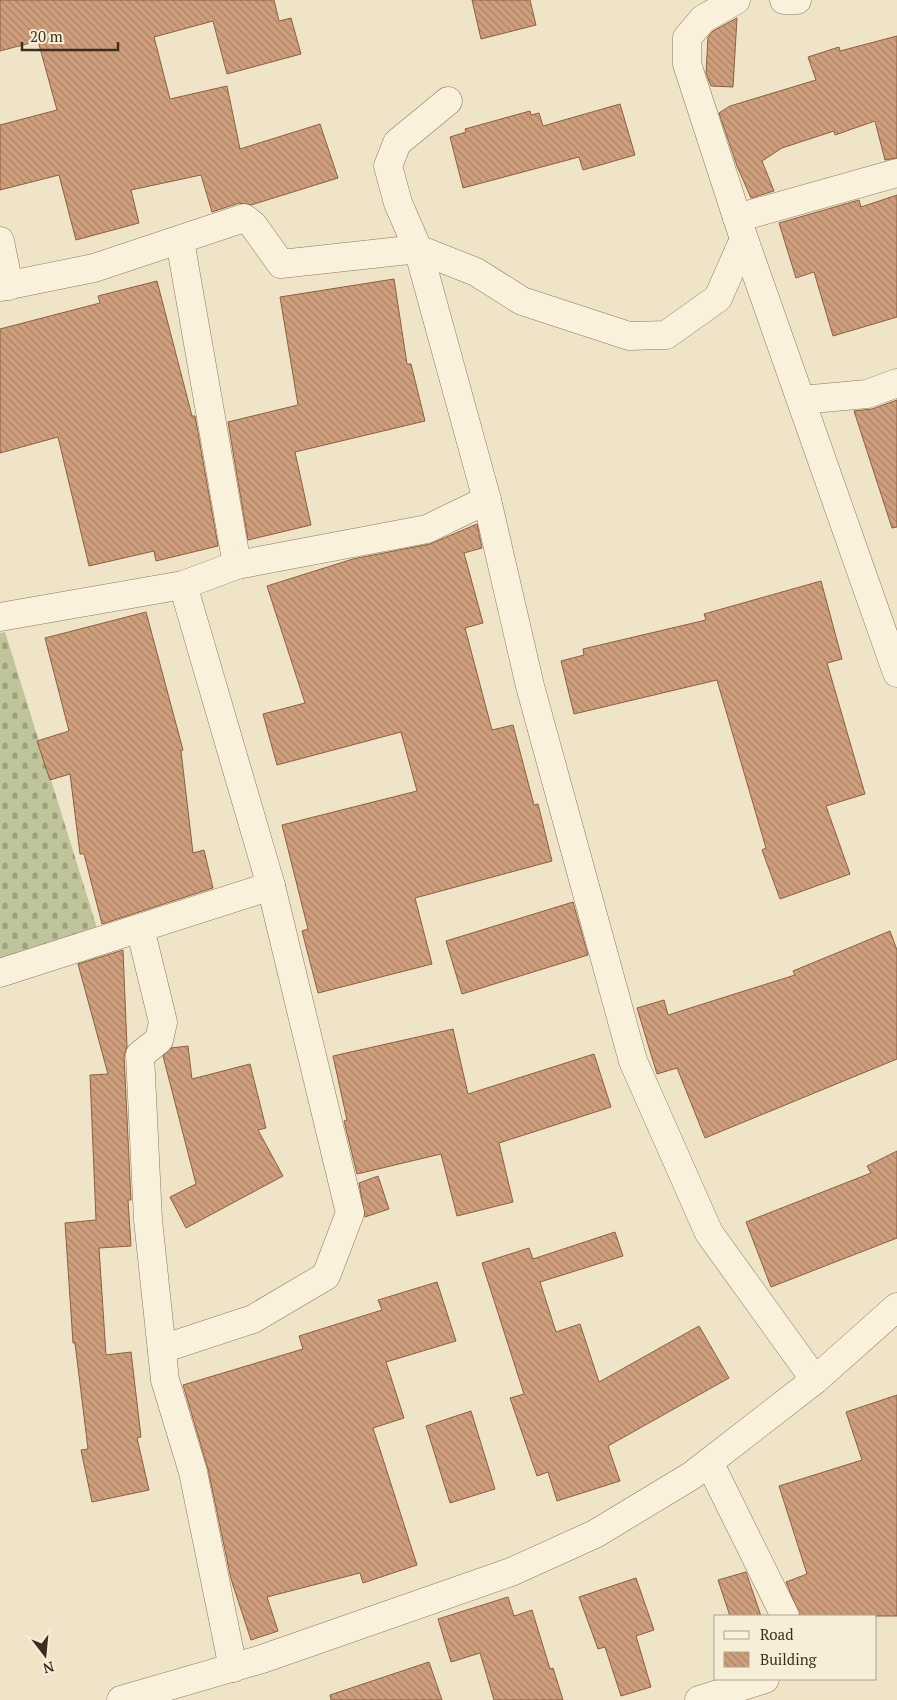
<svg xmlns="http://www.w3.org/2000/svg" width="897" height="1700" viewBox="0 0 897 1700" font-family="'PT Serif',serif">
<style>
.cemetery{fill:url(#cemetery-stones)}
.building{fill:url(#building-back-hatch);stroke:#8d5f41}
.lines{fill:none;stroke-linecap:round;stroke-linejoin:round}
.street-casing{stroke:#8d765c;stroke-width:29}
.street{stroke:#faf1dc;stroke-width:28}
</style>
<defs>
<pattern id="cemetery-stones" width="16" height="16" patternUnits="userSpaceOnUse" patternTransform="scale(1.25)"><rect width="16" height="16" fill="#bfc49a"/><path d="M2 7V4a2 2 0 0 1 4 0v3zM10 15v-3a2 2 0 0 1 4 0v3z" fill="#9ca07d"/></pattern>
<pattern id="building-back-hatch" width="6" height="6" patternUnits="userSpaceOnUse" patternTransform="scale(1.25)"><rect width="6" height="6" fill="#cf9f7d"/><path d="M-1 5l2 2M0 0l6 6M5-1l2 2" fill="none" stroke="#a98266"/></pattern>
</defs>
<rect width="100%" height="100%" fill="#f0e4c8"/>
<path class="cemetery" d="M 5,632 L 97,928 L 0,959 L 0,633 Z"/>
<g class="building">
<path d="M 0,0 L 274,0 L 279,21 L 291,18 L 301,54 L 227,74 L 213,21 L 154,37 L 170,99 L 227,86 L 240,149 L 320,124 L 338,178 L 251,205 L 239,203 L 212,212 L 201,175 L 131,190 L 139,223 L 76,240 L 59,175 L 0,190 L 0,125 L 57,110 L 38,41 L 0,51 Z"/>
<path d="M 472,0 L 530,0 L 536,25 L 481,39 Z"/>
<path d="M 737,18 L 733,87 L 711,86 L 706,73 L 708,37 L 713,31 Z"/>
<path d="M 897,36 L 897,158 L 885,160 L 875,121 L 835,135 L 834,131 L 782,148 L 762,161 L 774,191 L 751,198 L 737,166 L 719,113 L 730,106 L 816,80 L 808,57 L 839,47 L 840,51 Z"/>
<path d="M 620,104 L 635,155 L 583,170 L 579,157 L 463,188 L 450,137 L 466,132 L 465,129 L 530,111 L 531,115 L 539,113 L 543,126 Z"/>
<path d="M 897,195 L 897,317 L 833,336 L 814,272 L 796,278 L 779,223 L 859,200 L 861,207 Z"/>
<path d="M 394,279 L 407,364 L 411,364 L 425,421 L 295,452 L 311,525 L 248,540 L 228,422 L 298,405 L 280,297 Z"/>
<path d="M 157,281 L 192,416 L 195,416 L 218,546 L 156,561 L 154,551 L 89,566 L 58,437 L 0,453 L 0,329 L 100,303 L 98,296 Z"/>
<path d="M 897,400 L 897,527 L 892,528 L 854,411 L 872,409 Z"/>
<path d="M 477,524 L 482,548 L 464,553 L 483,623 L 465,628 L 492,730 L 513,725 L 534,805 L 538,804 L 552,861 L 415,898 L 432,964 L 318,993 L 302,931 L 308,929 L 282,825 L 417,791 L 401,732 L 277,765 L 263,714 L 305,703 L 267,586 L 353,559 L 430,544 Z"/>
<path d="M 821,581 L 842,659 L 827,663 L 865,794 L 826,806 L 850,874 L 780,899 L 762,850 L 766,848 L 717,680 L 574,714 L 561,661 L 584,655 L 583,649 L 706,620 L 704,614 Z"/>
<path d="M 146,612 L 183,750 L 181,751 L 193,853 L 204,850 L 213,888 L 102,924 L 84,854 L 80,854 L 70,774 L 50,780 L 37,741 L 69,731 L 45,638 Z"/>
<path d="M 573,902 L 588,955 L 462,994 L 446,941 Z"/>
<path d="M 890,931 L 897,950 L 897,1059 L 705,1138 L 677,1068 L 657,1074 L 637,1008 L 664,1000 L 668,1015 L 795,975 L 793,971 Z"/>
<path d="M 123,950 L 127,1047 L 124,1056 L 131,1200 L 128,1200 L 131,1246 L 99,1248 L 106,1355 L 131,1352 L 141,1437 L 137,1438 L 149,1490 L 92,1502 L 81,1450 L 88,1449 L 75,1343 L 73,1343 L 65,1223 L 96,1220 L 90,1075 L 108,1074 L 78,964 Z"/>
<path d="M 453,1029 L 468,1094 L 594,1054 L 611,1107 L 499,1143 L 513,1202 L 457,1216 L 441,1154 L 357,1174 L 344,1121 L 347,1120 L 333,1056 Z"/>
<path d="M 188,1046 L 192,1079 L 250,1064 L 266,1128 L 258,1130 L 283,1176 L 186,1228 L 170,1197 L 196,1184 L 163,1056 L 171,1048 Z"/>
<path d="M 897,1151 L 897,1238 L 771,1287 L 746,1222 L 871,1173 L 867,1166 Z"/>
<path d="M 378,1176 L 389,1209 L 365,1217 L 359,1183 Z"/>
<path d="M 615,1232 L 623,1256 L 540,1282 L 556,1332 L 580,1324 L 599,1382 L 699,1326 L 729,1378 L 608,1446 L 620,1481 L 557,1501 L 548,1472 L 537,1476 L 510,1398 L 524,1394 L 482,1263 L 529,1248 L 533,1259 Z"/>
<path d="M 437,1282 L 456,1341 L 386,1362 L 404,1418 L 373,1428 L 417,1565 L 363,1583 L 360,1573 L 267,1597 L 278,1631 L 251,1640 L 231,1579 L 208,1469 L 183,1385 L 303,1349 L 299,1336 L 382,1310 L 378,1300 Z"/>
<path d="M 897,1395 L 897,1616 L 800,1616 L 786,1582 L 807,1574 L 779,1486 L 862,1460 L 846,1412 Z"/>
<path d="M 471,1411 L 495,1489 L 450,1503 L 426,1426 Z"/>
<path d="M 746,1572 L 761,1616 L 730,1616 L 718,1580 Z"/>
<path d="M 636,1578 L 654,1630 L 636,1636 L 651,1687 L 621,1696 L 605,1647 L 598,1649 L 579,1597 Z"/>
<path d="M 508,1597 L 514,1616 L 532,1610 L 550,1669 L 553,1668 L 563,1700 L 494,1700 L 480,1653 L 451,1662 L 438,1619 Z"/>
<path d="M 429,1662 L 442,1700 L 331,1700 L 330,1695 Z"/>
</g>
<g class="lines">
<defs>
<g id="street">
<path d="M 736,0 L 703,19 L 687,38 L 687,64 L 744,239 L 897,673"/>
<path d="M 784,0 L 797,0"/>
<path d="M 448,101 L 397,143 L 388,166 L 398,203 L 418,249 L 487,500 L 530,686 L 633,1061 L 709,1233 L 815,1380"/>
<path d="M 737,218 L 897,173"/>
<path d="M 0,241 L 9,286"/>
<path d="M 180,241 L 237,565"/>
<path d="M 0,287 L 94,268 L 244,218 L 253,225 L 281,264 L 418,249 L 476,272 L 522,301 L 629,336 L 666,335 L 718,298 L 744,239"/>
<path d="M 801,400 L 867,394 L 897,383"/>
<path d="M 0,617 L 183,585 L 237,565 L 427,529 L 487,500"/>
<path d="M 140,928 L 163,1022 L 159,1040 L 140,1055 L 148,1220 L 165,1380 L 193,1472 L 233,1668"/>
<path d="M 0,973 L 271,886"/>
<path d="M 162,1349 L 253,1319 L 326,1276 L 350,1213 L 271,886 L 183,585"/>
<path d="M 709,1462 L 785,1616"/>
<path d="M 121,1700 L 262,1659 L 511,1572 L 595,1534 L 691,1476 L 815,1380 L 897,1307"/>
<path d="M 699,1700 L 765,1679"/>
</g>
</defs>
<use href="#street" class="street-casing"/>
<use href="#street" class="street"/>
</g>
<rect x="714" y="1615" width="162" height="65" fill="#f7eed8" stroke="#ada18e"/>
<rect x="724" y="1631" width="25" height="8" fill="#faf1dc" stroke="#ada18e"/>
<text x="760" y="1640" font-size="15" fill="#3d2e20">Road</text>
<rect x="724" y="1652" width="25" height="15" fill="url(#building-back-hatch)" stroke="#ada18e"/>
<text x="760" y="1665" font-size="15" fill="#3d2e20">Building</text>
<g transform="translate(45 1655) rotate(164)" stroke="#f7eed8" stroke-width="4" paint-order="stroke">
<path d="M0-4L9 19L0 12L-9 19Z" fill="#3d2e20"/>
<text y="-8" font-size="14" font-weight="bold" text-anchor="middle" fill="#3d2e20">N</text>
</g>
<path d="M22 42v8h96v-8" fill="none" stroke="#3d2e20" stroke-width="2.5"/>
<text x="30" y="42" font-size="15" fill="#3d2e20" stroke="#f7eed8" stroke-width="4" paint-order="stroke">20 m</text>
</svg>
